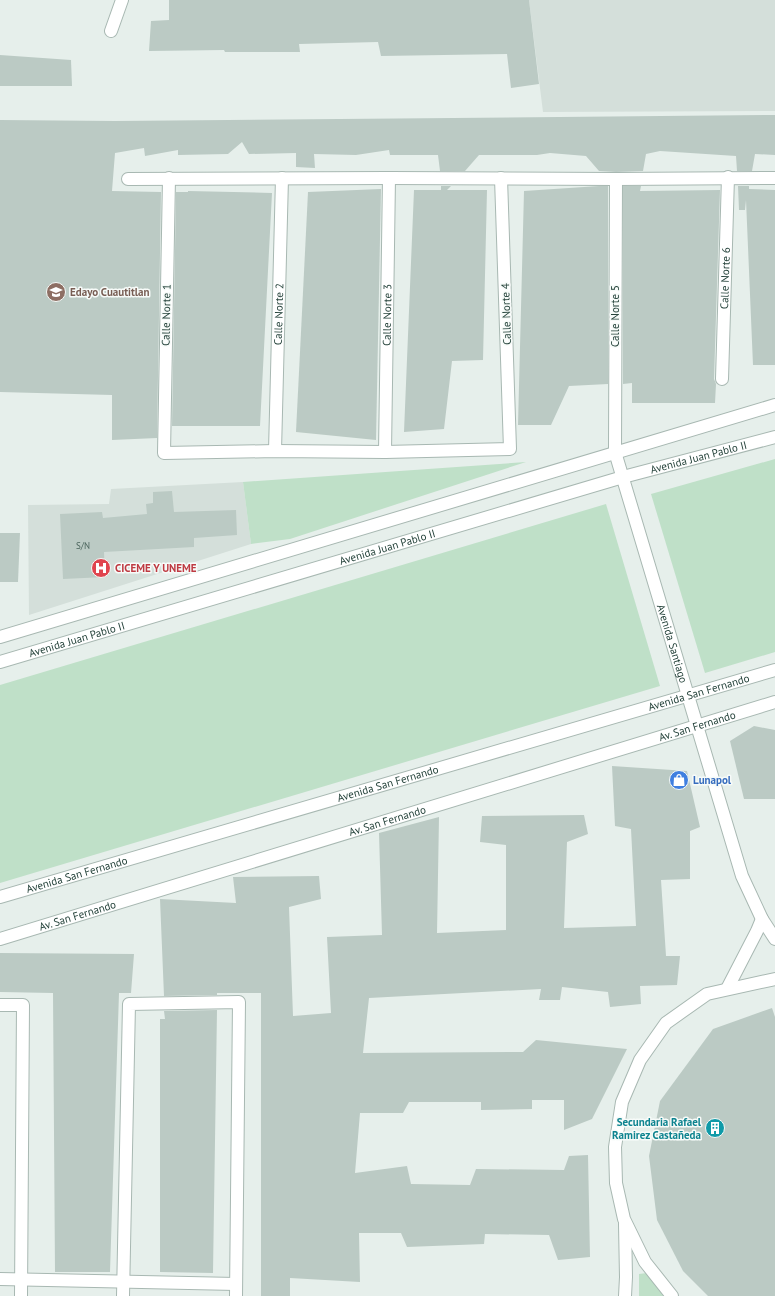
<svg xmlns="http://www.w3.org/2000/svg" width="775" height="1296" viewBox="0 0 775 1296" font-family="'PT Sans',sans-serif">
<style>
.built{fill:#d4dfda}
.green{fill:#bfe0c8}
.building{fill:#bbcac4}
.lines{fill:none;stroke-linecap:round;stroke-linejoin:round}
.minor-casing{stroke:#a8b8b2;stroke-width:14}
.tertiary-casing{stroke:#a8b8b2;stroke-width:14}
.minor{stroke:#fff;stroke-width:12}
.tertiary{stroke:#fff;stroke-width:12}
.labels{text-anchor:middle;stroke-width:3;stroke-linejoin:round;paint-order:stroke}
.number-label{font-size:9px;fill:#4a645c}
.street-label{font-size:11px;fill:#24423a;stroke:#f7fbf9}
.education-label{font-size:11px;font-weight:bold;fill:#785e54;stroke:#f7fbf9;text-anchor:start}
.health-label{font-size:11px;font-weight:bold;fill:#be3a42;stroke:#f7fbf9;text-anchor:start}
.shop-label{font-size:11px;font-weight:bold;fill:#366cbe;stroke:#f7fbf9;text-anchor:start}
.culture-label{font-size:11px;font-weight:bold;fill:#0d838f;stroke:#f7fbf9;text-anchor:end}
</style>
<rect width="100%" height="100%" fill="#e6efeb"/>
<g class="built">
<path d="M 529,0 L 775,0 L 775,111 L 543,112 Z"/>
<path d="M 243,482 L 251,544 L 29,615 L 28,505 L 109,504 L 111,489 Z"/>
</g>
<g class="green">
<path d="M 775,459 L 775,652 L 705,673 L 651,494 Z"/>
<path d="M 526,462 L 290,539 L 251,544 L 243,482 Z"/>
<path d="M 606,504 L 660,686 L 0,883 L 0,685 Z"/>
<path d="M 647,1273 L 668,1296 L 639,1296 L 639,1274 Z"/>
</g>
<g class="building">
<path d="M 169,0 L 529,0 L 539,84 L 511,88 L 507,54 L 381,56 L 378,42 L 299,44 L 300,52 L 225,52 L 224,50 L 149,51 L 151,21 L 169,20 Z"/>
<path d="M 0,55 L 71,60 L 72,86 L 0,86 Z"/>
<path d="M 775,115 L 775,155 L 755,154 L 752,171 L 737,171 L 736,156 L 660,151 L 646,154 L 643,171 L 616,172 L 599,171 L 586,156 L 550,153 L 537,155 L 479,155 L 465,171 L 440,171 L 438,155 L 390,155 L 389,150 L 356,155 L 314,154 L 315,168 L 296,167 L 296,153 L 249,154 L 242,142 L 228,154 L 178,155 L 178,150 L 145,156 L 144,148 L 115,153 L 112,191 L 161,192 L 157,438 L 112,440 L 112,395 L 0,392 L 0,120 L 115,121 Z"/>
<path d="M 441,186 L 451,186 L 447,190 L 487,190 L 483,360 L 452,361 L 444,429 L 404,432 L 414,190 L 441,190 Z"/>
<path d="M 599,186 L 608,186 L 608,384 L 569,386 L 551,425 L 518,425 L 524,191 Z"/>
<path d="M 623,186 L 641,186 L 640,191 L 720,190 L 714,379 L 716,384 L 715,403 L 632,403 L 632,383 L 623,384 Z"/>
<path d="M 738,186 L 749,186 L 749,189 L 775,190 L 775,365 L 753,365 L 746,200 L 745,210 L 739,210 Z"/>
<path d="M 381,189 L 376,440 L 296,432 L 308,192 Z"/>
<path d="M 188,191 L 272,193 L 260,426 L 172,426 L 176,192 L 188,192 Z"/>
<path d="M 172,491 L 174,512 L 236,510 L 237,535 L 194,538 L 194,547 L 104,552 L 105,577 L 63,579 L 60,514 L 102,512 L 103,518 L 147,514 L 146,504 L 153,503 L 153,492 Z"/>
<path d="M 0,533 L 20,533 L 18,582 L 0,582 Z"/>
<path d="M 754,726 L 775,730 L 775,799 L 744,799 L 730,741 Z"/>
<path d="M 612,766 L 687,771 L 700,827 L 690,831 L 690,879 L 661,880 L 666,956 L 680,956 L 677,985 L 640,986 L 641,1004 L 610,1007 L 608,992 L 562,987 L 560,1000 L 539,1000 L 541,989 L 369,998 L 363,1053 L 523,1052 L 536,1040 L 627,1049 L 592,1119 L 564,1130 L 564,1100 L 532,1100 L 532,1109 L 481,1110 L 481,1102 L 409,1102 L 403,1113 L 360,1113 L 355,1173 L 407,1166 L 411,1184 L 470,1185 L 476,1169 L 564,1170 L 569,1156 L 588,1155 L 590,1257 L 558,1260 L 549,1235 L 485,1234 L 484,1244 L 407,1247 L 401,1233 L 359,1233 L 360,1282 L 290,1278 L 290,1296 L 261,1296 L 261,993 L 217,993 L 217,995 L 164,996 L 160,899 L 236,903 L 233,877 L 319,876 L 321,899 L 289,907 L 293,1016 L 331,1013 L 327,937 L 382,935 L 379,833 L 439,817 L 437,933 L 506,930 L 506,845 L 480,842 L 482,816 L 584,815 L 588,834 L 567,842 L 564,928 L 636,926 L 631,829 L 615,826 Z"/>
<path d="M 0,953 L 134,954 L 131,993 L 119,993 L 110,1272 L 55,1272 L 53,993 L 0,992 Z"/>
<path d="M 772,1008 L 775,1017 L 775,1296 L 708,1296 L 683,1271 L 657,1220 L 649,1156 L 660,1101 L 713,1029 Z"/>
<path d="M 217,1010 L 213,1273 L 160,1272 L 160,1019 L 165,1019 L 164,1011 Z"/>
</g>
<g class="lines">
<defs>
<g id="minor">
<path d="M 111,31 L 122,0"/>
<path d="M 169,178 L 164,453 L 275,451 L 385,452 L 510,449 L 501,178"/>
<path d="M 128,179 L 389,178 L 616,179 L 775,178"/>
<path id="s1" d="M 616,179 L 615,452 L 742,876 L 762,919 L 775,939"/>
<path id="s2" d="M 722,379 L 728,177"/>
<path id="s3" d="M 275,451 L 282,178"/>
<path id="s4" d="M 385,452 L 389,178"/>
<path d="M 727,989 L 757,931 L 762,919"/>
<path d="M 0,1005 L 23,1005 L 21,1296"/>
<path d="M 625,1224 L 626,1277 L 625,1296"/>
<path d="M 0,1279 L 236,1284"/>
<path d="M 123,1296 L 129,1004 L 239,1002 L 236,1296"/>
<path d="M 672,1296 L 645,1262 L 624,1219 L 616,1183 L 615,1147 L 622,1102 L 640,1060 L 666,1023 L 707,994 L 775,979"/>
</g>
<g id="tertiary">
<path d="M 0,637 L 775,405"/>
<path id="s5" d="M 0,662 L 623,477 L 775,437"/>
<path id="s6" d="M 0,897 L 775,670"/>
<path id="s7" d="M 0,939 L 775,702"/>
</g>
</defs>
<use href="#minor" class="minor-casing"/>
<use href="#tertiary" class="tertiary-casing"/>
<use href="#minor" class="minor"/>
<use href="#tertiary" class="tertiary"/>
</g>
<defs>
<symbol id="school-disc" viewBox="-11 -11 22 22"><circle r="9.5" fill="#8d6e63" stroke="#f7fbf9"/><path d="M0-5L7-2L0 1L-7-2ZM-4 1L0 2.5L4 1V4Q0 6-4 4Z" fill="#fff"/></symbol>
<symbol id="hospital-disc" viewBox="-11 -11 22 22"><circle r="9.5" fill="#e0444e" stroke="#f7fbf9"/><path d="M-5-5h3v3.5h4V-5h3V5h-3V1.5h-4V5h-3Z" fill="#fff"/></symbol>
<symbol id="shop-disc" viewBox="-11 -11 22 22"><circle r="9.5" fill="#3f7fe0" stroke="#f7fbf9"/><path d="M-5-2.5h2.3a2.7 3.5 0 0 1 5.4 0H5L5.5 6h-11ZM-1.5-2.5h3a1.5 2.3 0 0 0-3 0Z" fill="#fff"/></symbol>
<symbol id="building-disc" viewBox="-11 -11 22 22"><circle r="9.5" fill="#0f9aa8" stroke="#f7fbf9"/><path d="M-4-6H4V6H1V3H-1V6H-4ZM-2.5-4.3h1.7v1.8h-1.7ZM.8-4.3h1.7v1.8H.8ZM-2.5-1h1.7V.8h-1.7ZM.8-1h1.7V.8H.8Z" fill="#fff"/></symbol>
</defs>
<g fill-rule="evenodd">
<use href="#school-disc" x="45" y="281" width="22" height="22"/>
<use href="#hospital-disc" x="90" y="557" width="22" height="22"/>
<use href="#shop-disc" x="668" y="769" width="22" height="22"/>
<use href="#building-disc" x="704" y="1117" width="22" height="22"/>
</g>
<g class="labels">
<g class="number-label">
<text x="83" y="549">S/N</text>
</g>
<g class="street-label">
<text dy="4" stroke="none"><textPath href="#s2" startOffset="101">Calle Norte 6</textPath></text>
<text dy="4" stroke="none"><textPath href="#s3" startOffset="137">Calle Norte 2</textPath></text>
<text transform="translate(506 314) rotate(-92)" y="4">Calle Norte 4</text>
<text transform="translate(166 315) rotate(-89)" y="4">Calle Norte 1</text>
<text dy="4" stroke="none"><textPath href="#s4" startOffset="137">Calle Norte 3</textPath></text>
<text transform="translate(615 316) rotate(-90)" y="4">Calle Norte 5</text>
<text dy="4" stroke="none"><textPath href="#s5" startOffset="728">Avenida Juan Pablo II</textPath></text>
<text dy="4" stroke="none"><textPath href="#s5" startOffset="404">Avenida Juan Pablo II</textPath></text>
<text dy="4" stroke="none"><textPath href="#s5" startOffset="80">Avenida Juan Pablo II</textPath></text>
<text dy="4" stroke="none"><textPath href="#s1" startOffset="473">Avenida Santiago</textPath></text>
<text dy="4" stroke="none"><textPath href="#s6" startOffset="728">Avenida San Fernando</textPath></text>
<text dy="4" stroke="none"><textPath href="#s7" startOffset="729">Av. San Fernando</textPath></text>
<text dy="4" stroke="none"><textPath href="#s6" startOffset="404">Avenida San Fernando</textPath></text>
<text dy="4" stroke="none"><textPath href="#s7" startOffset="405">Av. San Fernando</textPath></text>
<text dy="4" stroke="none"><textPath href="#s6" startOffset="80">Avenida San Fernando</textPath></text>
<text dy="4" stroke="none"><textPath href="#s7" startOffset="81">Av. San Fernando</textPath></text>
</g>
<g class="education-label">
<text x="70" y="296">Edayo Cuautitlan</text>
</g>
<g class="health-label">
<text x="115" y="572">CICEME Y UNEME</text>
</g>
<g class="shop-label">
<text x="693" y="784">Lunapol</text>
</g>
<g class="culture-label">
<text x="701" y="1126">Secundaria Rafael<tspan x="701" dy="13">Ramirez Castañeda</tspan></text>
</g>
</g>
</svg>
